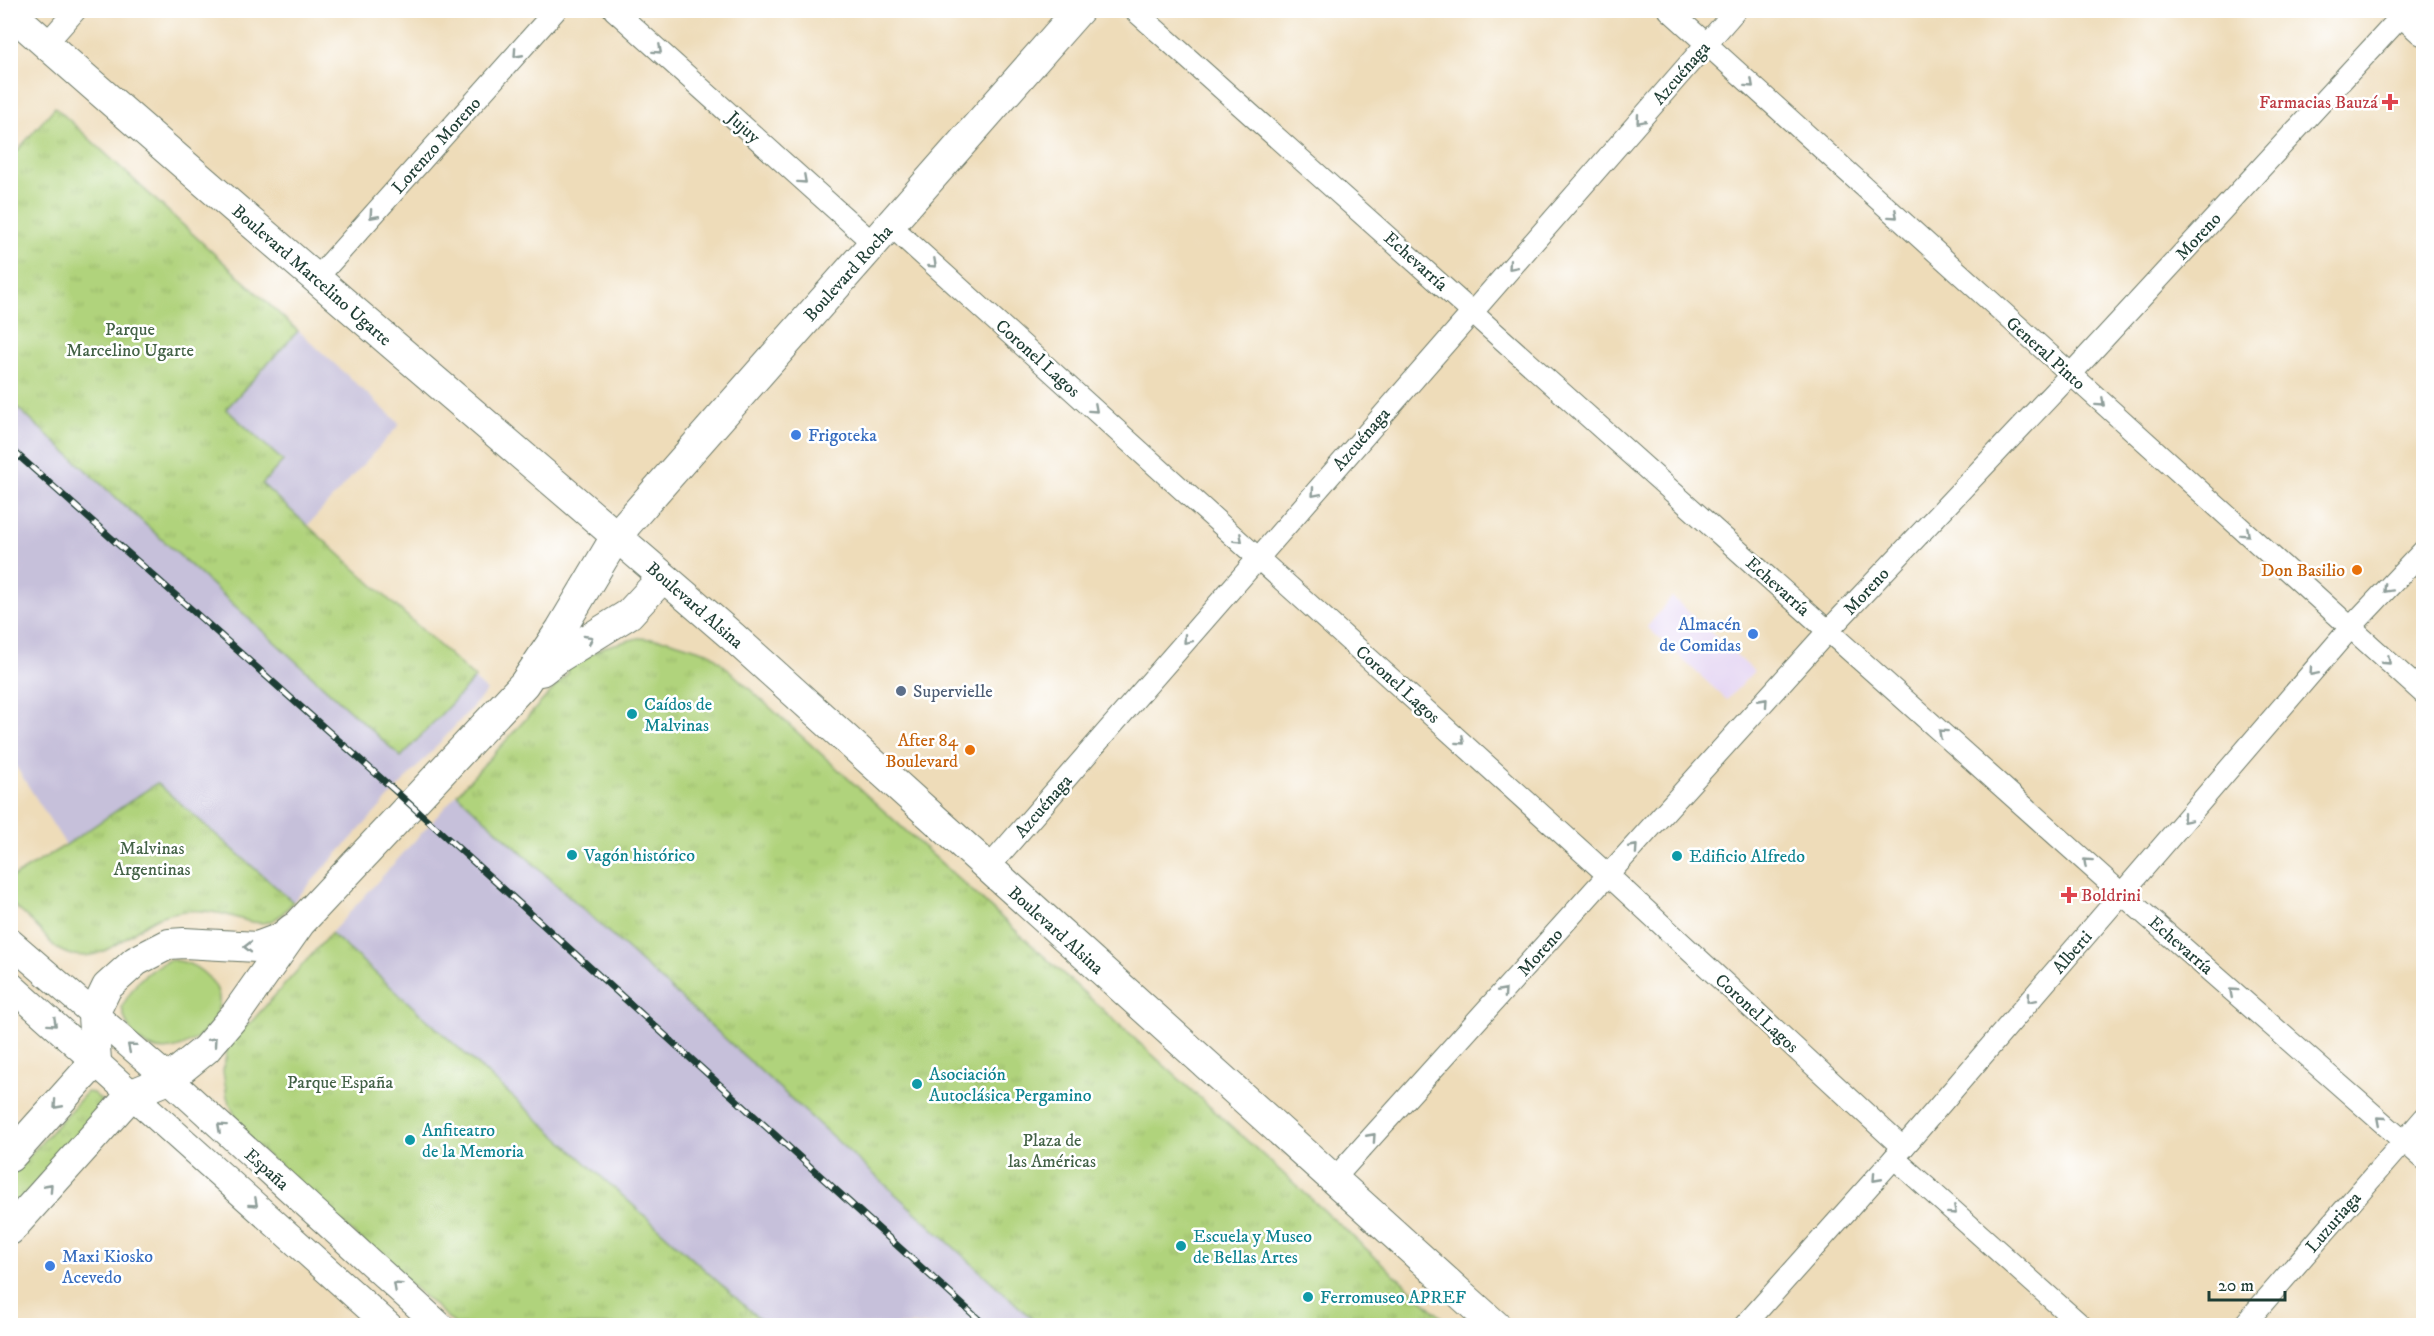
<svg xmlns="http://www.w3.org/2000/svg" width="2434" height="1336" viewBox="0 0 2434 1336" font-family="'IM FELL DW Pica',serif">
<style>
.built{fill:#e3d3f2}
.railway{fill:#c6c0da}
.grass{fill:#b0d37b;stroke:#688858;stroke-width:1.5}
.park{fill:url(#park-tufts);stroke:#688858;stroke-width:1.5}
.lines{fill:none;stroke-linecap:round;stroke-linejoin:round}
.minor-casing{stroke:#677563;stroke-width:23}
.tertiary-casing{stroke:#677563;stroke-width:29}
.secondary-casing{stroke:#677563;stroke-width:32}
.primary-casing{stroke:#677563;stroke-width:35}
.minor{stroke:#fff;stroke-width:21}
.tertiary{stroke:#fff;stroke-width:27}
.secondary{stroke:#fff;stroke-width:30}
.primary{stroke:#fff;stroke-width:33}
.rail-casing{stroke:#1f3d34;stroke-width:7}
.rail{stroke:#fff;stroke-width:4.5;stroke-dasharray:14;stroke-linecap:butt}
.oneway{stroke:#8f9e9a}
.health-dot{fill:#e0444e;stroke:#fff;stroke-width:2}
.shop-dot{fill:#3f7fe0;stroke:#fff;stroke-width:2}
.food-dot{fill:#e8710a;stroke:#fff;stroke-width:2}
.service-dot{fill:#5c6f8a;stroke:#fff;stroke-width:2}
.culture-dot{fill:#0f9aa8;stroke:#fff;stroke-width:2}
.labels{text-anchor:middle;stroke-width:5;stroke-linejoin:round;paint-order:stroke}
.street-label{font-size:18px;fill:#1f3d34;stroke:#fff}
.health-label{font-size:18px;fill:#be3a42;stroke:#fff;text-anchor:end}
.park-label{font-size:18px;fill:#436246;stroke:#fff}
.shop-label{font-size:18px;fill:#366cbe;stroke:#fff;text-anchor:start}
.food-label{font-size:18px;fill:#c56008;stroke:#fff;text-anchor:end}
.service-label{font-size:18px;fill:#4e5e75;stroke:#fff;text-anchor:start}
.culture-label{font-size:18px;fill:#0d838f;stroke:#fff;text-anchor:start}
</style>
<defs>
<pattern id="park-tufts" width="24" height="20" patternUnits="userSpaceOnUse" patternTransform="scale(1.5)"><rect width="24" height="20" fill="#b0d37b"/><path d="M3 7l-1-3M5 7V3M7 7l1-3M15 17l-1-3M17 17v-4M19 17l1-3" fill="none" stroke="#97b66b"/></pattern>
</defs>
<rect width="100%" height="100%" fill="#fff"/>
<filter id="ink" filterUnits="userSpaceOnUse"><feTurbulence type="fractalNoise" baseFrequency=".0167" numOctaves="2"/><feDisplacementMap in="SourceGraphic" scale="12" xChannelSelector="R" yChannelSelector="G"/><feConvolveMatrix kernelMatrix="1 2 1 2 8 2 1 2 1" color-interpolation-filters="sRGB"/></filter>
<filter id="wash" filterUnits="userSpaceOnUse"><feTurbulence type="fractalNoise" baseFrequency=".008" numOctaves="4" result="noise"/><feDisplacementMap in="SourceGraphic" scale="24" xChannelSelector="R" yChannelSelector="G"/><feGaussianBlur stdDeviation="1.35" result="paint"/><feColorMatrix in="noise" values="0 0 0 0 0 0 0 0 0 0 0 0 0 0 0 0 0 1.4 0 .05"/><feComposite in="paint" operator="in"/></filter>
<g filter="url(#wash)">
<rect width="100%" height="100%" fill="#eedcb9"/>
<path class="built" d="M 1672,597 L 1754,671 L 1727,700 L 1647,627 Z"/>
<g class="railway">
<path d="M 55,107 L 400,424 L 307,526 L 487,691 L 293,902 L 157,783 L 66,845 L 11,759 L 11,158 Z"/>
<path d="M 457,794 L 1039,1325 L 766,1325 L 331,933 Z"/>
</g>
<path class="grass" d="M 169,960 C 187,961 197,966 209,978 C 253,1023 139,1097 122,1007 C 136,981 142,974 169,960 Z"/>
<g class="park">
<path d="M 55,107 L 298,331 L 226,409 L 283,461 L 262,484 L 475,678 L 401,757 L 11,402 L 11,158 Z"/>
<path d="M 638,638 L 668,640 L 710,653 L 1450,1325 L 1039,1325 L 457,794 L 568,673 L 565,669 L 604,647 Z"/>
<path d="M 157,783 L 293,902 C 287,909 278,920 268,922 C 252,926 234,915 218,913 C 199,909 177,910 159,917 C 129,930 109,961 73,955 C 54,952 50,940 38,928 C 30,919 20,911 11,903 L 11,878 L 66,845 Z"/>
<path d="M 331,933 L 766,1325 L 456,1325 L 242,1133 L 227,1097 L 223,1071 L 228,1045 L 236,1034 L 252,1021 Z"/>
<path d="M 87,1092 L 93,1093 L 101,1100 L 102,1106 L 11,1212 L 11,1176 Z"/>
</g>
</g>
<g filter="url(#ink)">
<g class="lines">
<defs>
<g id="minor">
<path d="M 614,10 L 873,243"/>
<path d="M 1134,10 L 2122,894 L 2424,1159"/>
<path d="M 1669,10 L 2424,694"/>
<path d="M 46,44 L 76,10"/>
<path d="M 890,225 L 1609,876 L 1903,1148"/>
<path d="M 316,279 L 556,10"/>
<path d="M 988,868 L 1736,10"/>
<path d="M 1894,1158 L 2082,1326"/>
<path d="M 1333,1180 L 1828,631 L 2070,375 L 2407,10"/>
<path d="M 1744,1326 L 1903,1148 L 2351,627 L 2424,550"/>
<path d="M 2243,1326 L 2424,1118"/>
</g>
<g id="tertiary">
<path d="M 10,942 L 169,1079 L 440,1326"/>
<path d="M 10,985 L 389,1326"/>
</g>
<g id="secondary">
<path d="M 10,12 C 248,223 492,428 732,636 L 1496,1326"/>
<path d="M 541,671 L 558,658 L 629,614 L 663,577"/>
<path d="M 10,1157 L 96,1061 L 93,1016 L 107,987 L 136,961 L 169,944 L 184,943 L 257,947 L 281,938 L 292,929"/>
<path d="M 10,1230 L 132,1094 L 169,1079 L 206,1049 L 236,1014 L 300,923 L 524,684 L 561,629 L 617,535 L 1079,10"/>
</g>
<path id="primary" d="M 2403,10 L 2424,29"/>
</defs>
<use href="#minor" class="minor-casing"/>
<use href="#tertiary" class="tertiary-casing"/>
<use href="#secondary" class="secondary-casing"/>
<use href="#primary" class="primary-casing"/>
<use href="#minor" class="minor"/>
<use href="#tertiary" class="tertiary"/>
<use href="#secondary" class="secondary"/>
<use href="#primary" class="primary"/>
<defs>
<path id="rail" d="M 10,448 L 392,788 L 986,1326"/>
</defs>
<use href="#rail" class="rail-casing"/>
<use href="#rail" class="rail"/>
</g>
<defs><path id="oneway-chevron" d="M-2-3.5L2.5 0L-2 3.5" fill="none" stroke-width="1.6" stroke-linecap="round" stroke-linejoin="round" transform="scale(1.5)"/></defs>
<g class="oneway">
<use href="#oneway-chevron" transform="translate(658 50) rotate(42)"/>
<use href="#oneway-chevron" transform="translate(517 54) rotate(132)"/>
<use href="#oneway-chevron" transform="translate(1750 84) rotate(42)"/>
<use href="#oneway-chevron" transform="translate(1640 120) rotate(131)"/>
<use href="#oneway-chevron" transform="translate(803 180) rotate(42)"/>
<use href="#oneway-chevron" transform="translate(373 215) rotate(132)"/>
<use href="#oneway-chevron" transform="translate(1894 215) rotate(42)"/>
<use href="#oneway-chevron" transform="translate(933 264) rotate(42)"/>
<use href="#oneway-chevron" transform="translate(1512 266) rotate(131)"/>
<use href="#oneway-chevron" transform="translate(2101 403) rotate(42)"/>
<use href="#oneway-chevron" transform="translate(1094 409) rotate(42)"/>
<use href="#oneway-chevron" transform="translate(1315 493) rotate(131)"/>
<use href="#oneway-chevron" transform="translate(2246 533) rotate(42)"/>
<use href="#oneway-chevron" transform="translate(1239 539) rotate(42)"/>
<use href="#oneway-chevron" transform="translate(2387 589) rotate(133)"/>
<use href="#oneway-chevron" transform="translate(589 639) rotate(-31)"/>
<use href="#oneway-chevron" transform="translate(1187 640) rotate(131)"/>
<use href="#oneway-chevron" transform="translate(2387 661) rotate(43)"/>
<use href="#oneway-chevron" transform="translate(2313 672) rotate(131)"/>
<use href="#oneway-chevron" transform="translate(1764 702) rotate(-48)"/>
<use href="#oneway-chevron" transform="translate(1942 733) rotate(-138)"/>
<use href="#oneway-chevron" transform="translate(1461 741) rotate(42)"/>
<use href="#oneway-chevron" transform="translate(2186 819) rotate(131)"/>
<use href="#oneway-chevron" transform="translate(1634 848) rotate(-48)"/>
<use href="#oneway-chevron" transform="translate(2087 862) rotate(-138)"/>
<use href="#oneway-chevron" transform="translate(248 947) rotate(180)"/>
<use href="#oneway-chevron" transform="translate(1503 992) rotate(-48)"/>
<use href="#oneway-chevron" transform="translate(2233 992) rotate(-139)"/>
<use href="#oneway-chevron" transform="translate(2031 999) rotate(131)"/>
<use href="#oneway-chevron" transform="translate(53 1023) rotate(42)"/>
<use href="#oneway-chevron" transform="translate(213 1041) rotate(-49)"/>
<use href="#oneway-chevron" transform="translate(131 1047) rotate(-140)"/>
<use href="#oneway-chevron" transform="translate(57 1105) rotate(132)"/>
<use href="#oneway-chevron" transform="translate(2380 1120) rotate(-139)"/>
<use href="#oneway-chevron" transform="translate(221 1127) rotate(-138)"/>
<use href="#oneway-chevron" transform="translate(1372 1137) rotate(-48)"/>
<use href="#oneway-chevron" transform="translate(1876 1178) rotate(132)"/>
<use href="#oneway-chevron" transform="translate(49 1187) rotate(-48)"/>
<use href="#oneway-chevron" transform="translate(254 1203) rotate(42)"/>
<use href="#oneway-chevron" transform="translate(1953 1211) rotate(42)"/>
<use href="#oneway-chevron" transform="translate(397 1286) rotate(-138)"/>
</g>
</g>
<g class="health-dot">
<path d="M2387 93h6v6h6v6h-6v6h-6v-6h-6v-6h6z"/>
<path d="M2066 886h6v6h6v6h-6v6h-6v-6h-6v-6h6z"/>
</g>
<g class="shop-dot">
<circle cx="796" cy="435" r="6"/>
<circle cx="1753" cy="634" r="6"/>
<circle cx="50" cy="1266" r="6"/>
</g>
<g class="food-dot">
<circle cx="2357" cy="570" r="6"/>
<circle cx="970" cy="750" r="6"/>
</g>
<circle class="service-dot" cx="901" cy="691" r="6"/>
<g class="culture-dot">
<circle cx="632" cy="714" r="6"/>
<circle cx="572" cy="855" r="6"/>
<circle cx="1677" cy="856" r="6"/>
<circle cx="917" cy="1084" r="6"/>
<circle cx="410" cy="1140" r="6"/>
<circle cx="1181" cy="1246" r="6"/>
<circle cx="1308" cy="1297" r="6"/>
</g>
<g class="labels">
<g class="street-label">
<text transform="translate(1681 73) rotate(-49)" y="6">Azcuénaga</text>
<text transform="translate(744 127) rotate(42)" y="6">Jujuy</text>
<text transform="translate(436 145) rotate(-48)" y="6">Lorenzo Moreno</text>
<text transform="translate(2198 236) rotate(-47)" y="6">Moreno</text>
<text transform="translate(1416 261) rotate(42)" y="6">Echevarría</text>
<text transform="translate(848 273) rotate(-48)" y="6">Boulevard Rocha</text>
<text transform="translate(312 275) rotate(41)" y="6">Boulevard Marcelino Ugarte</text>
<text transform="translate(2046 353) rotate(42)" y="6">General Pinto</text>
<text transform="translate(1038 358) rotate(42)" y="6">Coronel Lagos</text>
<text transform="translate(1361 439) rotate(-49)" y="6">Azcuénaga</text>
<text transform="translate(1778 586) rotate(42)" y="6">Echevarría</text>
<text transform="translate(1866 591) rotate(-47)" y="6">Moreno</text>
<text transform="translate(695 605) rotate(41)" y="6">Boulevard Alsina</text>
<text transform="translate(1398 684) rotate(42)" y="6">Coronel Lagos</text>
<text transform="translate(1043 806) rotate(-49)" y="6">Azcuénaga</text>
<text transform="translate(1056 930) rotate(42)" y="6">Boulevard Alsina</text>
<text transform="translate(2181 945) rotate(41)" y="6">Echevarría</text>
<text transform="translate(1540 952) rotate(-48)" y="6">Moreno</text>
<text transform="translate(2072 952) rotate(-49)" y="6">Alberti</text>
<text transform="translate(1757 1013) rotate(43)" y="6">Coronel Lagos</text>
<text transform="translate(267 1169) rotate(42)" y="6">España</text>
<text transform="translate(2333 1222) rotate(-49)" y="6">Luzuriaga</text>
</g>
<g class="health-label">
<text x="2378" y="108">Farmacias Bauzá</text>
<text x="2081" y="901" text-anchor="start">Boldrini</text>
</g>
<g class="park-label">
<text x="130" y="335">Parque<tspan x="130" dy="21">Marcelino Ugarte</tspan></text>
<text x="152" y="854">Malvinas<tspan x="152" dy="21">Argentinas</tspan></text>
<text x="340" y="1088">Parque España</text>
<text x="1052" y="1146">Plaza de<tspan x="1052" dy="21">las Américas</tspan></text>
</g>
<g class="shop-label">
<text x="808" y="441">Frigoteka</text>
<text x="1741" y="630" text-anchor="end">Almacén<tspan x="1741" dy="21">de Comidas</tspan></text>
<text x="62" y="1262">Maxi Kiosko<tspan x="62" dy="21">Acevedo</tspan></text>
</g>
<g class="food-label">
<text x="2345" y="576">Don Basilio</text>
<text x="958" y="746">After 84<tspan x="958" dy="21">Boulevard</tspan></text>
</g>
<g class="service-label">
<text x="913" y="697">Supervielle</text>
</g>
<g class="culture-label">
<text x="644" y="710">Caídos de<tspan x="644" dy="21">Malvinas</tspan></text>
<text x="584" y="861">Vagón histórico</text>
<text x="1689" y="862">Edificio Alfredo</text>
<text x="929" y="1080">Asociación<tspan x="929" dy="21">Autoclásica Pergamino</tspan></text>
<text x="422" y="1136">Anfiteatro<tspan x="422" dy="21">de la Memoria</tspan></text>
<text x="1193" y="1242">Escuela y Museo<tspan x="1193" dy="21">de Bellas Artes</tspan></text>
<text x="1320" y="1303">Ferromuseo APREF</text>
</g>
</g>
<rect width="2434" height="1336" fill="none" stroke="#fff" stroke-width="36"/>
<path d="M2209 1291v9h76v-9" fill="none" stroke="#1f3d34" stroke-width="3"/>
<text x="2218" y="1291" font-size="18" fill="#1f3d34" stroke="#ffffff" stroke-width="4.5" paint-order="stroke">20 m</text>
</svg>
